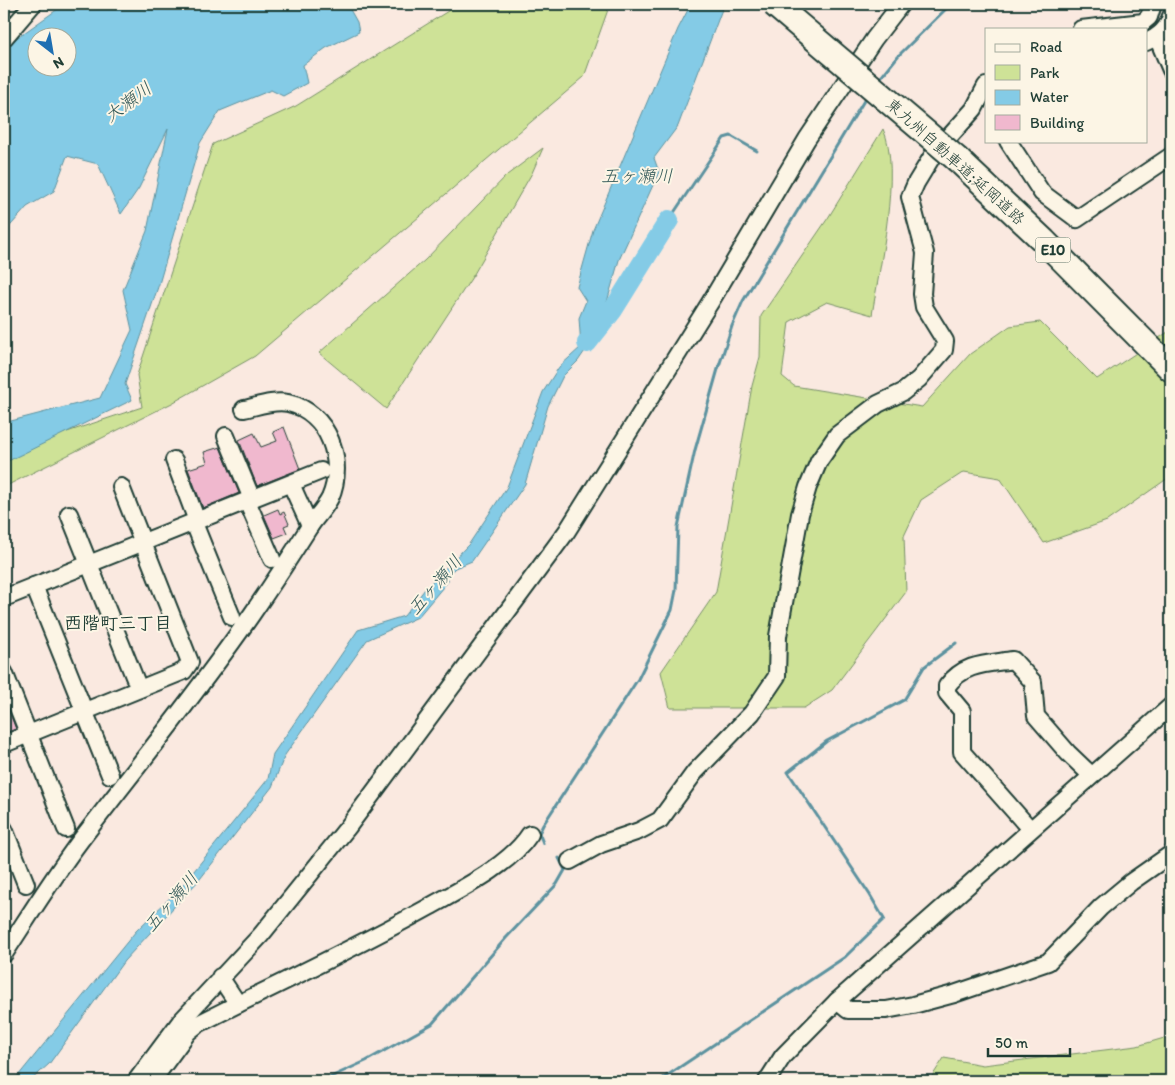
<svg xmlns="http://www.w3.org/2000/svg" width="1175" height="1085" viewBox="0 0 1175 1085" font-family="Itim,'Klee One',sans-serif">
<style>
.green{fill:#cee297;stroke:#769066}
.water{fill:#84cbe6;stroke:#5c929f;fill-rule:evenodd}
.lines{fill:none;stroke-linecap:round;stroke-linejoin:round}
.stream{stroke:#5c929f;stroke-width:3}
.river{stroke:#84cbe6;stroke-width:20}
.building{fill:#f0b8ce;stroke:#1f3d34}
.minor-casing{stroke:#1f3d34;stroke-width:20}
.highway-casing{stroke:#1f3d34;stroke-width:28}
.minor{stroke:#fcf5e5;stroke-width:16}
.highway{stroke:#fcf5e5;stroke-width:24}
.highway-bridge-casing{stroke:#1f3d34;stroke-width:28;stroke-linecap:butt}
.highway-bridge{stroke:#fcf5e5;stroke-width:24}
.labels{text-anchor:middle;stroke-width:4;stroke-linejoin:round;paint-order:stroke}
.shield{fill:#fcf5e5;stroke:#617469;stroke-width:1}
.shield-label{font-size:15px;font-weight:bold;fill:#1f3d34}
.street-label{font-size:16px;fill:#1f3d34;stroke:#fcf5e5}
.water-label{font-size:18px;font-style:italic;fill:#335958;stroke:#fcf5e5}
.neighbourhood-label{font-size:18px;font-weight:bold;fill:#1f3d34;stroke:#fcf5e5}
</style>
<rect width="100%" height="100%" fill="#fae9e0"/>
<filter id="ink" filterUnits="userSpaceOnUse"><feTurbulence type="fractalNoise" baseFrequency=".02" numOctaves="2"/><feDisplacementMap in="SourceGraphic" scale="10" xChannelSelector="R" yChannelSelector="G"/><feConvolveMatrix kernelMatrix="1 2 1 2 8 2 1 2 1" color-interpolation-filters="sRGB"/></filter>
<g filter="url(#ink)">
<g class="green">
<path d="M 455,4 L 610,4 L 584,77 L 255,356 L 172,403 L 4,487 L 4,453 L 142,407 L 137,375 L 213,144 L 296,106 L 448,11 Z"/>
<path d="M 883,129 C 902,169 879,270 872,315 L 827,302 L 789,322 L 782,376 L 794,386 L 922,407 L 970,354 L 1010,326 L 1040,322 L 1097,379 L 1171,330 L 1171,476 L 1107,521 L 1044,543 L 1000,478 L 964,472 L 921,500 L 904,536 L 906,592 L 832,690 L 804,708 L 670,708 L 661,672 L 716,592 L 752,386 L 760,357 L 761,316 L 828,218 Z"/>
<path d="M 543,148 L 532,173 L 474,274 L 386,409 L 319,353 L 425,260 L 507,175 Z"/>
<path d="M 1171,1036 L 1171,1081 L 929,1081 L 944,1058 L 983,1065 L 1137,1046 Z"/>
</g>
<g class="water">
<path d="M 65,4 L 351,4 L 348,6 L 357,22 L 359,32 L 326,48 L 303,65 L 307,83 L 283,96 L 271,90 L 220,111 L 200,143 L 159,284 L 125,384 L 132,400 L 4,463 L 4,426 L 11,421 L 100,398 L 132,330 L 123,290 L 147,231 L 168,129 L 139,188 L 121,214 L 98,164 L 67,156 L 54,191 L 27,207 L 4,233 L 4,47 ZM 38,38 L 68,38 L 68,68 L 38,68 Z"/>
<path d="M 691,4 L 724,4 L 678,126 L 654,158 L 659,172 L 619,260 L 605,309 L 589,345 L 578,361 L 563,376 L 548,406 L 525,484 L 472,561 L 455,568 L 445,578 L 449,580 L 418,617 L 367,640 L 285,755 L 272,787 L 200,879 L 124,961 L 49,1064 L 30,1081 L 10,1081 L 18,1076 L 136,931 L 181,887 L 268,779 L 273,754 L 358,630 L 404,616 L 425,589 L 469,544 L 507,487 L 543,392 L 559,367 L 581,347 L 579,318 L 586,301 L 577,287 L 593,230 L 678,29 Z"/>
</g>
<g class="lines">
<g class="stream">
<path d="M 878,81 L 898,56 L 951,4"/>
<path d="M 669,220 L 724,138 L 731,136 L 757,151"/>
<path d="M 543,843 L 539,833 L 543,825 L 638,679 L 672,610 L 676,590 L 678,527 L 695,450 L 718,369 L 732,326 L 743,301 L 868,94"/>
<path d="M 322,1081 L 366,1061 L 432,1024 L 506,938 L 557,884 L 565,870 L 559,858"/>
<path d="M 659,1081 L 845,957 L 884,919 L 870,895 L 788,772 L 827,741 L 904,700 L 924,667 L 956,643"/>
</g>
<path class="river" d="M 587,343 L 613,310 L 669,220"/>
</g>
<g class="building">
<path d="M 284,427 L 300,469 L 257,486 L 239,440 L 254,433 L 261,447 L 277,441 L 273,432 Z"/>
<path d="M 220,447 L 239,493 L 203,508 L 188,469 L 207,463 L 204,452 Z"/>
<path d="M 278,509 L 280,514 L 284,512 L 289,524 L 284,526 L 287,533 L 274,538 L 264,515 Z"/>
<path d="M 4,699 L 16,729 L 8,732 L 4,720 Z"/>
</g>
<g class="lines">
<defs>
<g id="minor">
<path d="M 1081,29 L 1143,22 L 1149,17 L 1153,4"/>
<path d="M 1157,37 L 1171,70"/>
<path d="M 4,38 L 33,4"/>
<path d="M 1146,42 C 1158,37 1168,29 1171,16"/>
<path d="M 1008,141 L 1042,193 L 1077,219 L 1171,156"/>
<path d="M 226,436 L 252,499"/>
<path d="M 174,460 L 197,521"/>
<path d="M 291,484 L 310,526"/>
<path d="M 247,501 L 272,559"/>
<path d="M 69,514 L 139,689"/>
<path d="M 194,523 L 232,617"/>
<path d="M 34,586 L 110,775"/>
<path d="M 4,598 L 321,471"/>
<path d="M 4,672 L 66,829"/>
<path d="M 4,744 L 184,671 L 190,662 L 121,487"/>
<path d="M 4,829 L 26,884"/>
<path d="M 1030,829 L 962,752 L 962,711 L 947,693 L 947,686 C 964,663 986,664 1013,660 L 1033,682 L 1036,716 L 1068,753 L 1091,775"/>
<path d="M 570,861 L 601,844 L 639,831 L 660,820 L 695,772 L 752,713 L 777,676 L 778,636 L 800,514 L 808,487 L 819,461 L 837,435 L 878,404 L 903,392 L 919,379 L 944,350 L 945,341 L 924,307 L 922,294 L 925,253 L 910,197 L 916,183 L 933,155 L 974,109 L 986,86"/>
<path d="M 4,954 C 29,916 53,877 80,841 C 138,765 198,692 252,614 C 272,585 291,556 310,526 C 316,517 325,508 330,498 C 346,462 329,412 288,403 C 274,400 258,406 244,409"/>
<path d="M 220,977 L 238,1004 C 302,973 366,942 429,907 C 461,889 509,866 530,834"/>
<path d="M 837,1001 L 848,1010 L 886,1010 L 913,1005 L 954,994 L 1048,962 L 1101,907 L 1131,882 L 1171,854"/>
<path d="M 136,1081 L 180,1022 L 261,935 L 348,827 L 567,531 L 711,301 L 807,139 L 874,39 L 901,4"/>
<path d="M 152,1081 L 188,1032 L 198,1024 L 238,1004"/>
<path d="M 767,1081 L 783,1056 L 837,1001 L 1171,706"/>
</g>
<path id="highway" d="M 958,160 L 1044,241 L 1171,369"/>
</defs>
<use href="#minor" class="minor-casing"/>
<use href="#highway" class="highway-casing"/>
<use href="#minor" class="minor"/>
<use href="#highway" class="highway"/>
<defs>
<path id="highway-bridge" d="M 774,4 L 958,160"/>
</defs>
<use href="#highway-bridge" class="highway-bridge-casing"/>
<use href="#highway-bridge" class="highway-bridge"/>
</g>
</g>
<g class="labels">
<rect class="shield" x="1035.5" y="237.5" width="35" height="25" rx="4"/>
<g class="shield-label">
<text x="1053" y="255">E10</text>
</g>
<g class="street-label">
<text transform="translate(956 161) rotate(42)" y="6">東九州自動車道;延岡道路</text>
</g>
<g class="water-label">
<text transform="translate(128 102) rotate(-37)" y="6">大瀬川</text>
<text x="637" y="182">五ヶ瀬川</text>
<text transform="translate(435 585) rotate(-49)" y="6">五ヶ瀬川</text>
<text transform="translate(171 902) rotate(-49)" y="6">五ヶ瀬川</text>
</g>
<g class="neighbourhood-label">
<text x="118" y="629">西階町三丁目</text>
</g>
</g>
<rect width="1175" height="1085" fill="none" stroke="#fcf5e5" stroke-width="20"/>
<rect x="10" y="10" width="1155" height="1065" fill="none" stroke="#1f3d34" stroke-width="2" filter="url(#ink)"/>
<rect x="985" y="28" width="162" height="115" fill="#fcf5e5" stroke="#a4ab9e"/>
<rect x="995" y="44" width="25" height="8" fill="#fcf5e5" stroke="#a4ab9e"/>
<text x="1030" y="52" font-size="15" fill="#1f3d34">Road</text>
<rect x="995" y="65" width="25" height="15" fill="#cee297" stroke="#a4ab9e"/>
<text x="1030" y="78" font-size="15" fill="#1f3d34">Park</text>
<rect x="995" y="90" width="25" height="15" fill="#84cbe6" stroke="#a4ab9e"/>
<text x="1030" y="102" font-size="15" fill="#1f3d34">Water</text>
<rect x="995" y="115" width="25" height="15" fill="#f0b8ce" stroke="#a4ab9e"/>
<text x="1030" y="128" font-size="15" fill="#1f3d34">Building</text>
<g transform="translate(52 52) rotate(149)"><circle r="24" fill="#fcf5e5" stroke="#a4ab9e"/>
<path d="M0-4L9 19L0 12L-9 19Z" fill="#1f6fb2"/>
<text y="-8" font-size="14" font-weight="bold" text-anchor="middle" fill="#1f3d34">N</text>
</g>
<path d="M988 1048v8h82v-8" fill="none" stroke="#1f3d34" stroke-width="2.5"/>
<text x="995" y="1048" font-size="15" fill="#1f3d34" stroke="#fcf5e5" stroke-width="4" paint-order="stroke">50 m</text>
</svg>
